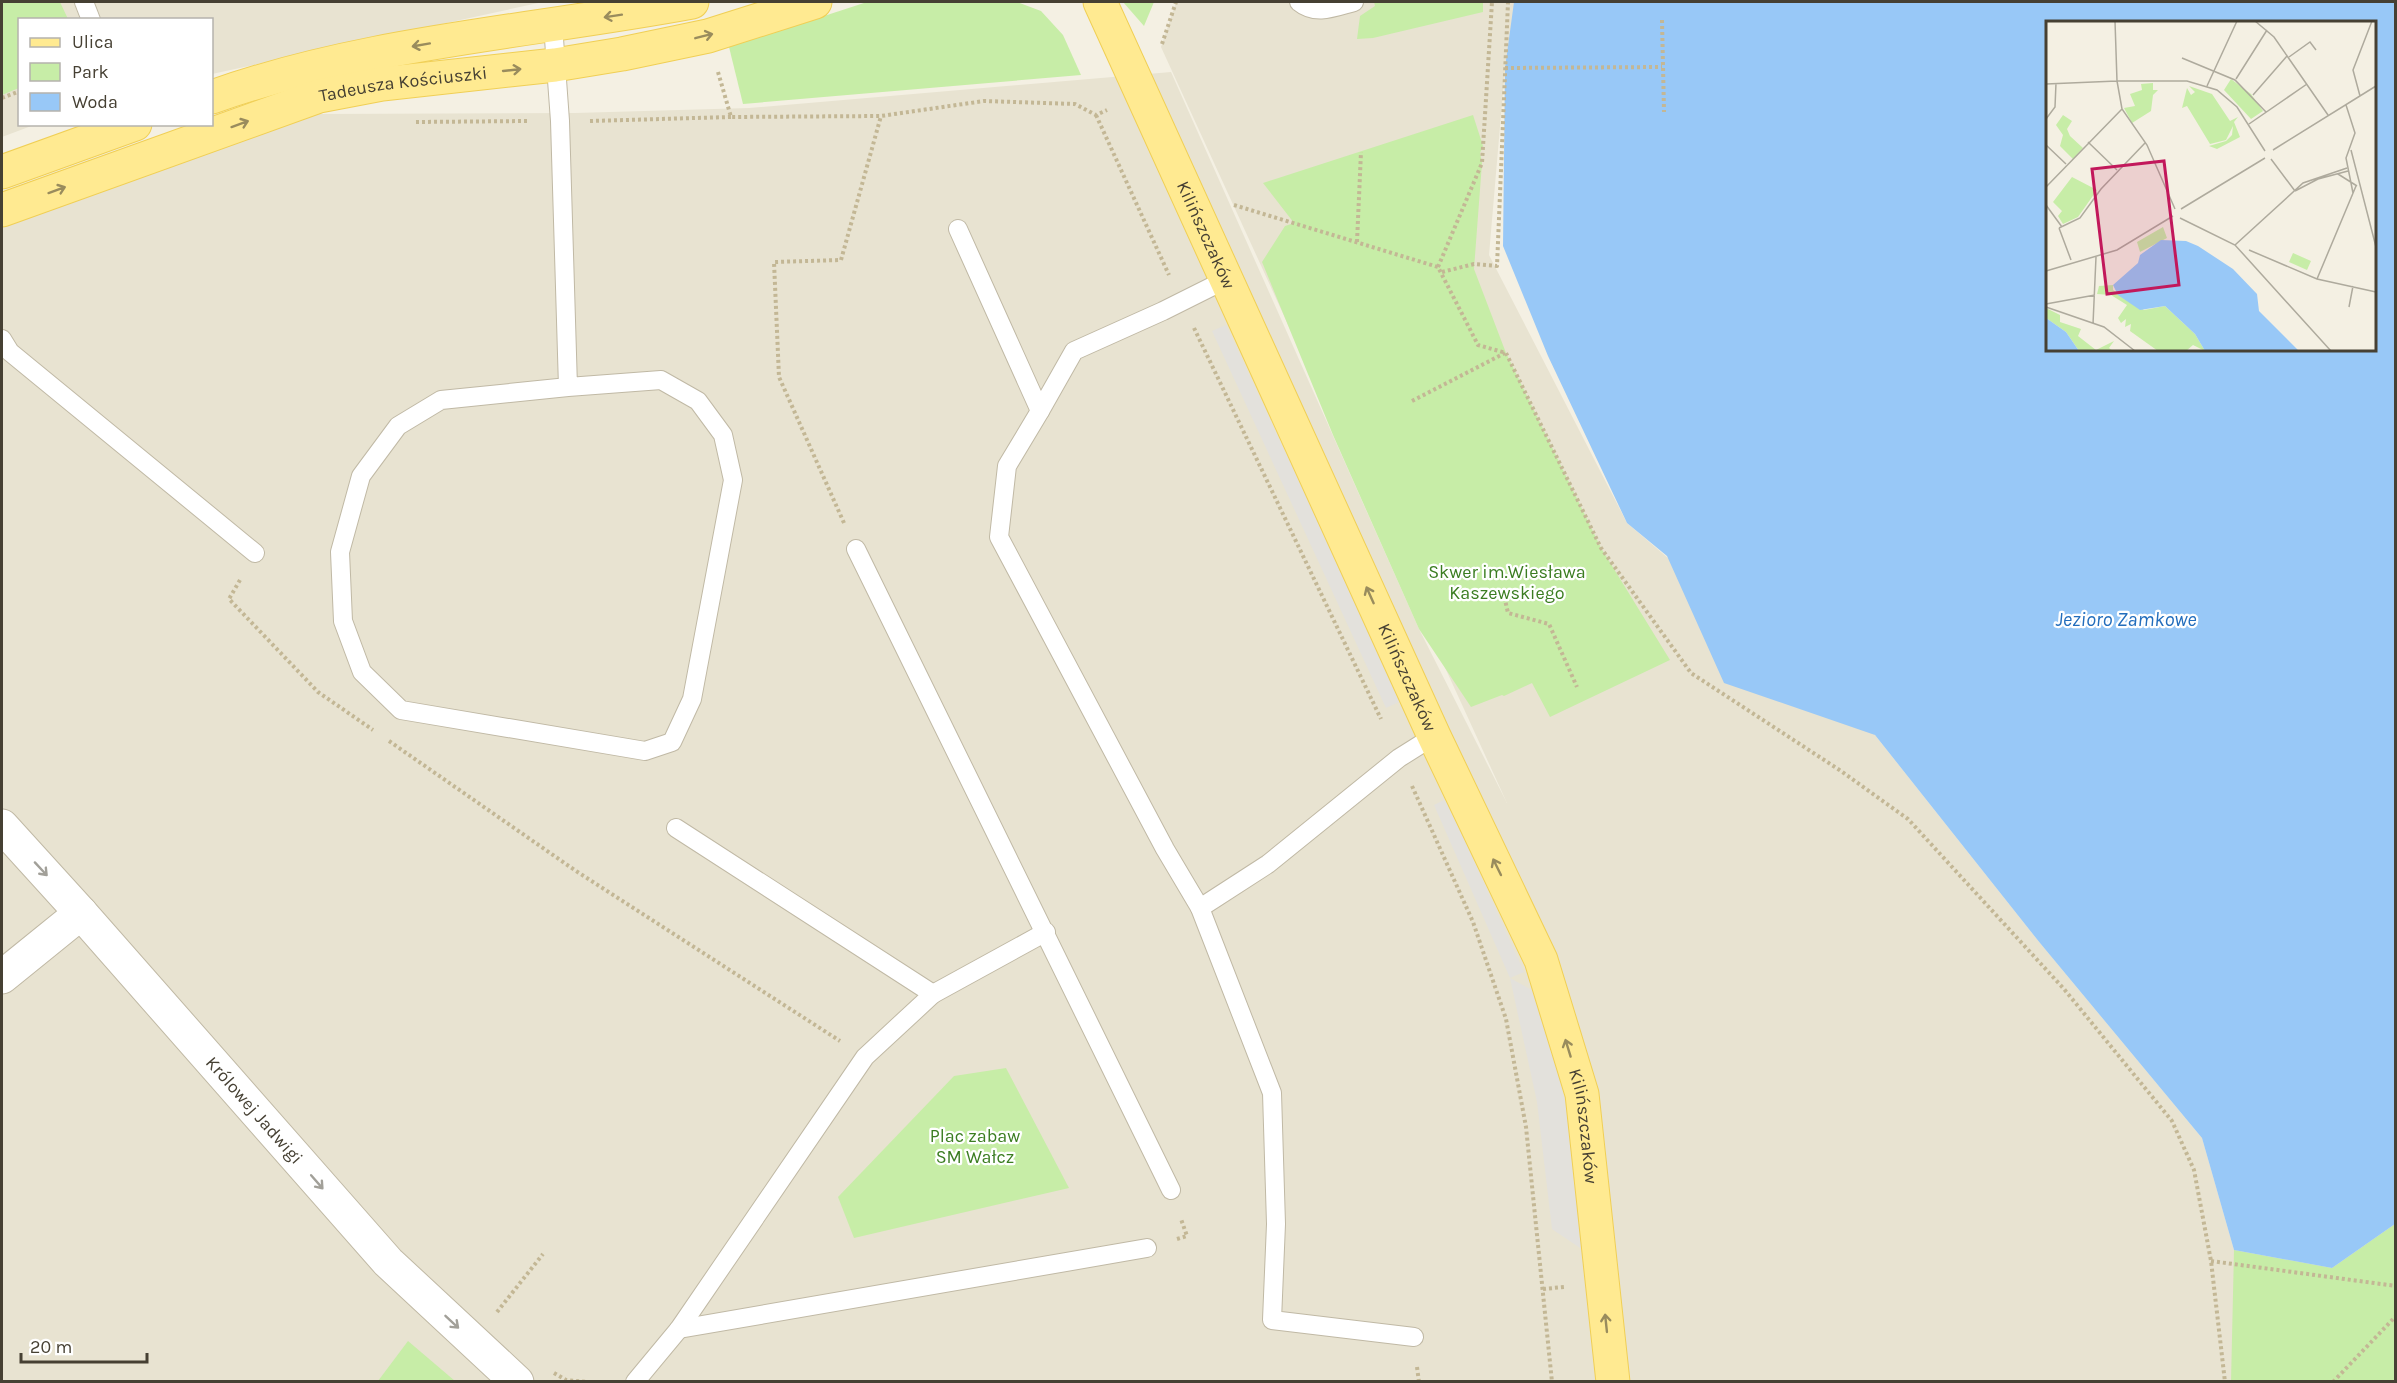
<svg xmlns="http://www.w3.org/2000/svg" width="2397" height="1383" viewBox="0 0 2397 1383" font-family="Karla,sans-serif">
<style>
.residential{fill:#e8e3d1}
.green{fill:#c7eda7}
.parking{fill:#e3e1dc}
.water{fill:#98c8f7;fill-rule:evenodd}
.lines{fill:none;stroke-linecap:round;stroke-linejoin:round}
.service-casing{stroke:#c0b9a5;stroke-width:20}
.minor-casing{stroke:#c0b9a5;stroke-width:35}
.primary-casing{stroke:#f0cf55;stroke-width:35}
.path{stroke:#c3b795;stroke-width:4;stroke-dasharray:3 3;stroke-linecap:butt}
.service{stroke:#fff;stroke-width:18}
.minor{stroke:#fff;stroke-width:33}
.primary{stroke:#ffea91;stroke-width:33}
.oneway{stroke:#998c5d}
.oneway2{stroke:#a2a099}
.labels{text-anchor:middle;stroke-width:4.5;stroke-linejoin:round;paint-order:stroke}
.street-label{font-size:18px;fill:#464033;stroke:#fff}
.park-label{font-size:18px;fill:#3b7d21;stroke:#fff}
.water-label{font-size:20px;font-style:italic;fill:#226dbc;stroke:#fff}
.inset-road{fill:none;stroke:#aeaa9d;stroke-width:1.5}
.view{fill:#c2185b;fill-opacity:0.15;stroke:#c2185b;stroke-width:3}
.inset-edge{fill:none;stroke:#464033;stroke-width:3}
</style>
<rect width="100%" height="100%" fill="#f4f0e3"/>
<g class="residential">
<path d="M 2,2 L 543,2 L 212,74 L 212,20 L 20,20 L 20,124 L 34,125 L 2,137 Z"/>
<path d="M 1176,2 L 1519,2 L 1505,68 L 1489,255 L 1627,523 L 1875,735 L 2040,943 L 2202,1138 L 2234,1250 L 2332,1268 L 2395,1224 L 2395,1381 L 2,1381 L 2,222 L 260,126 L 319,114 L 575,113 L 749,108 L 1171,72 L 1419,629 L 1507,803 L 1161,47 Z"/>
</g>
<g class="green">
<path d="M 2,2 L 60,2 L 68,19 L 20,20 L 19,88 L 2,95 Z"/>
<path d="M 867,2 L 1017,2 L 1041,11 L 1063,35 L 1081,75 L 743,104 L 729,47 Z"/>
<path d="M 1123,2 L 1154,2 L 1144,26 Z"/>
<path d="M 1374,2 L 1483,2 L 1483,12 L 1373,38 L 1357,39 L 1360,16 L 1375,6 Z"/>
<path d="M 1473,115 L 1483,146 L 1480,153 L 1482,163 L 1474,269 L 1506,353 L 1601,548 L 1670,660 L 1550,717 L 1532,683 L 1504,696 L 1502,695 L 1471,707 L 1419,629 L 1333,435 L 1262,262 L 1285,226 L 1294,223 L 1263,183 Z"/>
<path d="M 1006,1068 L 1069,1188 L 854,1238 L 838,1197 L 954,1076 Z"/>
<path d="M 2395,1224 L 2395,1381 L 2231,1382 L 2234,1250 L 2332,1268 Z"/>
<path d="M 408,1341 L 455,1381 L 378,1381 Z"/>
</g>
<g class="parking">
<path d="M 1226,325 L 1401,701 L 1386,708 L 1212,331 Z"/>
<path d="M 1446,799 L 1524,972 L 1510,978 L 1541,995 L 1570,1124 L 1583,1250 L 1552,1229 L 1537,1102 L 1510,978 L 1434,805 Z"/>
</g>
<path class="water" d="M 1514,2 L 2395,2 L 2395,1224 L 2332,1268 L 2234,1250 L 2202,1138 L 2040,943 L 1875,735 L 1724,683 L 1667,556 L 1627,523 L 1548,356 L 1503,246 L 1505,68 ZM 2048,22 L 2374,22 L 2374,350 L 2048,350 Z"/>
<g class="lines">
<defs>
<g id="service">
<path d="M 84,2 L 91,20"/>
<path d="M 1299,2 C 1316,16 1335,7 1354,2"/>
<path d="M 553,25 L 560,121 L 568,387 L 441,400 L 398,426 L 361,476 L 340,552 L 343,621 L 362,672 L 401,710 L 645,751 L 672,742 L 692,699 L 733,480 L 723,435 L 698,401 L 661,380 L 568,387"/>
<path d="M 958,229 L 1040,411 L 1007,466 L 999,537 L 1165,849 L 1200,908 L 1268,864 L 1399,758 L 1434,736"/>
<path d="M 2,339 L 10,352 L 255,553"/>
<path d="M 1040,411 L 1074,351 L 1163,311 L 1227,279"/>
<path d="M 856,549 L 1171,1190"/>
<path d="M 676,828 L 933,994"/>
<path d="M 1200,908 L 1272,1093 L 1276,1224 L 1272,1320 L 1414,1337"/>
<path d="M 679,1329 L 1147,1248"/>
<path d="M 635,1382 L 679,1329 L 865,1057 L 933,994 L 1046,932"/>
</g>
<g id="minor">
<path id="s1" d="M 2,826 L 81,913 L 388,1262 L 517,1382"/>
<path d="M 2,977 L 81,913"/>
</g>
<g id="primary">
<path id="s2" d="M 1100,2 L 1434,736 L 1541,960 L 1582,1094 L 1613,1382"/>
<path d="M 212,97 C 366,42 531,32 692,2"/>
<path d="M 2,172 L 135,124"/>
<path id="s3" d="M 2,210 L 319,96 L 382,84 L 555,65 L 622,54 L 708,36 L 815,2"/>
</g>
</defs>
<use href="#service" class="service-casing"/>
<use href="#minor" class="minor-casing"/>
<use href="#primary" class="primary-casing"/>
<g class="path">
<path d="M 1662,20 L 1664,112"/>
<path d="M 1162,44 L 1176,2"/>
<path d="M 1505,68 L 1662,67"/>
<path d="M 718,72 L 731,117 L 881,116 L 984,101 L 1075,104 L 1096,115 L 1107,110"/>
<path d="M 2,98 L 20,91"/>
<path d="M 1096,115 L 1169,275"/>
<path d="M 590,121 L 731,117"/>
<path d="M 416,122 L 529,121"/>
<path d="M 1234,205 L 1438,267 L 1478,345 L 1506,353 L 1601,548 L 1691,673 L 1841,771 L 1908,819 L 2064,989 L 2172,1121 L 2194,1170 L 2211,1261 L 2225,1382"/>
<path d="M 1357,242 L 1361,152"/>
<path d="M 1438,267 L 1482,163 L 1492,2"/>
<path d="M 1442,272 L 1474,264 L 1497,266 L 1508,2"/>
<path d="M 1194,328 L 1381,719"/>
<path d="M 1412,401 L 1505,353"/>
<path d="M 844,523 L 779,377 L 774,262 L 841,260 L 881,116"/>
<path d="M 240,580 L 229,599 L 318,692 L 373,730"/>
<path d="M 1503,591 L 1508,613 L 1549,624 L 1577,687"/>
<path d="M 389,741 L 576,871 L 840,1041"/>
<path d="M 1412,786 L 1473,922 L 1506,1019 L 1526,1127 L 1552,1382"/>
<path d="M 1177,1239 L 1187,1236 L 1181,1219"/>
<path d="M 2211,1261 L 2396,1286"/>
<path d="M 1543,1289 L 1564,1287"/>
<path d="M 497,1312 L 543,1254"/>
<path d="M 1417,1367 L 1419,1382"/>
<path d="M 554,1373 L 566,1380 L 587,1382"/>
<path d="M 2333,1382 L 2396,1316"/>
</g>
<use href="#service" class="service"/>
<use href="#minor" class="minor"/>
<use href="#primary" class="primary"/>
</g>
<defs><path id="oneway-shaft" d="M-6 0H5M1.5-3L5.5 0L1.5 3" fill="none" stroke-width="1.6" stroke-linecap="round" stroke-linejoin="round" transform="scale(1.5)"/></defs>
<g class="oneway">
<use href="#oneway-shaft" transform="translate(613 16) rotate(171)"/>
<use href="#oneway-shaft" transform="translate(704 36) rotate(-14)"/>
<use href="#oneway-shaft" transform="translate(421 45) rotate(170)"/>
<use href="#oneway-shaft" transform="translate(512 70) rotate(-6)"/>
<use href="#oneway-shaft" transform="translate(240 124) rotate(-20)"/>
<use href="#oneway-shaft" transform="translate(57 190) rotate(-20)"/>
<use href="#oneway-shaft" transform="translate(1370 595) rotate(-114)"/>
<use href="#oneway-shaft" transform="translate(1497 867) rotate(-116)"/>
<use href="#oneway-shaft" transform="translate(1568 1048) rotate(-107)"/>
<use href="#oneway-shaft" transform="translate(1606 1323) rotate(-96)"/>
</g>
<g class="oneway2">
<use href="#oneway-shaft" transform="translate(41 869) rotate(47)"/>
<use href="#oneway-shaft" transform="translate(317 1182) rotate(49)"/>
<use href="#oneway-shaft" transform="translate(452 1322) rotate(43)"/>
</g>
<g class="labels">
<g class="street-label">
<text dy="6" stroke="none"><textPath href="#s3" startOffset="422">Tadeusza Kościuszki</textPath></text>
<text dy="6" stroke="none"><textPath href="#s2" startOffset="256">Kilińszczaków</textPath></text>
<text dy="6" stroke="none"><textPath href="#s2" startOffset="742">Kilińszczaków</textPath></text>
<text dy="6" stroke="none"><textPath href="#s1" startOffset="380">Królowej Jadwigi</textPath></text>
<text dy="6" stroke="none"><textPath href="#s2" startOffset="1227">Kilińszczaków</textPath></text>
</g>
<g class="park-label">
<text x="1507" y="578">Skwer im.Wiesława<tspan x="1507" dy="21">Kaszewskiego</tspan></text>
<text x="975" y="1142">Plac zabaw<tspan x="975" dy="21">SM Wałcz</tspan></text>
</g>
<g class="water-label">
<text x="2126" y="626">Jezioro Zamkowe</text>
</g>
</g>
<g transform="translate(2046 21)">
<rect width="330" height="330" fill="#f4f0e3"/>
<path d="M 185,58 L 205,73 L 217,90 L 205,98 L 178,69 ZM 107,62 L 107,69 L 112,69 L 107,74 L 105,90 L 86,102 L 78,87 L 89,85 L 84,73 L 96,69 L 95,63 ZM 143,65 L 166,73 L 184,100 L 192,96 L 188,101 L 194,116 L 171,128 L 163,125 L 180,120 L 186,114 L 187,105 L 180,119 L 164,123 L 141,85 L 136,87 L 141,67 L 145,74 L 149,71 ZM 17,94 L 26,100 L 21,108 L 24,115 L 37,127 L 27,138 L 14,125 L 17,114 L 10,104 ZM 26,156 L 51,169 L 32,196 L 17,203 L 12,195 L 16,190 L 7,181 ZM 117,206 L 121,217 L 94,231 L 91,221 ZM 247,232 L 265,240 L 261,249 L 243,241 ZM 67,264 L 67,269 L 98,289 L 119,285 L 149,313 L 159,330 L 147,324 L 140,330 L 112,330 L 84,310 L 85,303 L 79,306 L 80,298 L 75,302 L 72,297 L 81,284 L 65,274 L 51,273 L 53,265 ZM 0,287 L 14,294 L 14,301 L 35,308 L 32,315 L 50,329 L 68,320 L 63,327 L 67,330 L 33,330 L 20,311 L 0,297 Z" fill="#c7eda7"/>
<path d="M 115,219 L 140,220 L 152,225 L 187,248 L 211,273 L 213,290 L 253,330 L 159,330 L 149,313 L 119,285 L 94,289 L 72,274 L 67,264 L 92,242 L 94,234 ZM 0,297 L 20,311 L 33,330 L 0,330 Z" fill="#98c8f7"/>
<path class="inset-road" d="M 69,0 L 71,60 L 141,60 L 171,69 L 191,86 L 219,130M 209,0 L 228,16 L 282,94M 243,36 L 264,21 L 270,29M 136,37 L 189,59 L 220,91M 190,58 L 221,9M 71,60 L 76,88 L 101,124 L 129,188M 0,63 L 71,60M 161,65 L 191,0M 207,74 L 241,35M 314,75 L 307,49 L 326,0M 300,84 L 309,112 L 300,137 L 307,172M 0,98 L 9,86 L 10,62M 203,103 L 261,63M 42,121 L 71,149M 0,124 L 20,143M 227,129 L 330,65M 305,129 L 330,226M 225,138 L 249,170M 292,153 L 311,165M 0,166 L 76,88M 249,170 L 272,158 L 302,150M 0,184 L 16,206M 135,188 L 219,137M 134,197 L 189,224 L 285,330M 13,207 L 34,197 L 55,168 L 99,122M 13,207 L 25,239M 189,224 L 257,162 L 301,147M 203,229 L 271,258 L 330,271M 0,250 L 71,229 L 127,195M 271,258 L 310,165M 0,283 L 49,274M 0,286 L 58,306 L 89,330M 303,286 L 307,265M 47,303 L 50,236"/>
<path class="view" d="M 118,140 L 133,264 L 61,273 L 46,148 Z"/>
<rect width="330" height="330" class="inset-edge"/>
</g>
<rect width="2397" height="1383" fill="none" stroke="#464033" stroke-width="6"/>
<rect x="18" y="18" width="195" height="108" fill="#ffffff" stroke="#b5b3ad" stroke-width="1.5"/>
<rect x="30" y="38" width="30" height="9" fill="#ffea91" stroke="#b5b3ad" stroke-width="1.5"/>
<text x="72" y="48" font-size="18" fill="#464033">Ulica</text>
<rect x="30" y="63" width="30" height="18" fill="#c7eda7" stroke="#b5b3ad" stroke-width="1.5"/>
<text x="72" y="78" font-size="18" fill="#464033">Park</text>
<rect x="30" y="93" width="30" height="18" fill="#98c8f7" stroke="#b5b3ad" stroke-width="1.5"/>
<text x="72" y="108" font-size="18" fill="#464033">Woda</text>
<path d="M21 1353v9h126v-9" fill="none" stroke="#464033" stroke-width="3"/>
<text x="30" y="1353" font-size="18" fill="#464033" stroke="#ffffff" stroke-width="4.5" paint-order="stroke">20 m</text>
</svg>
